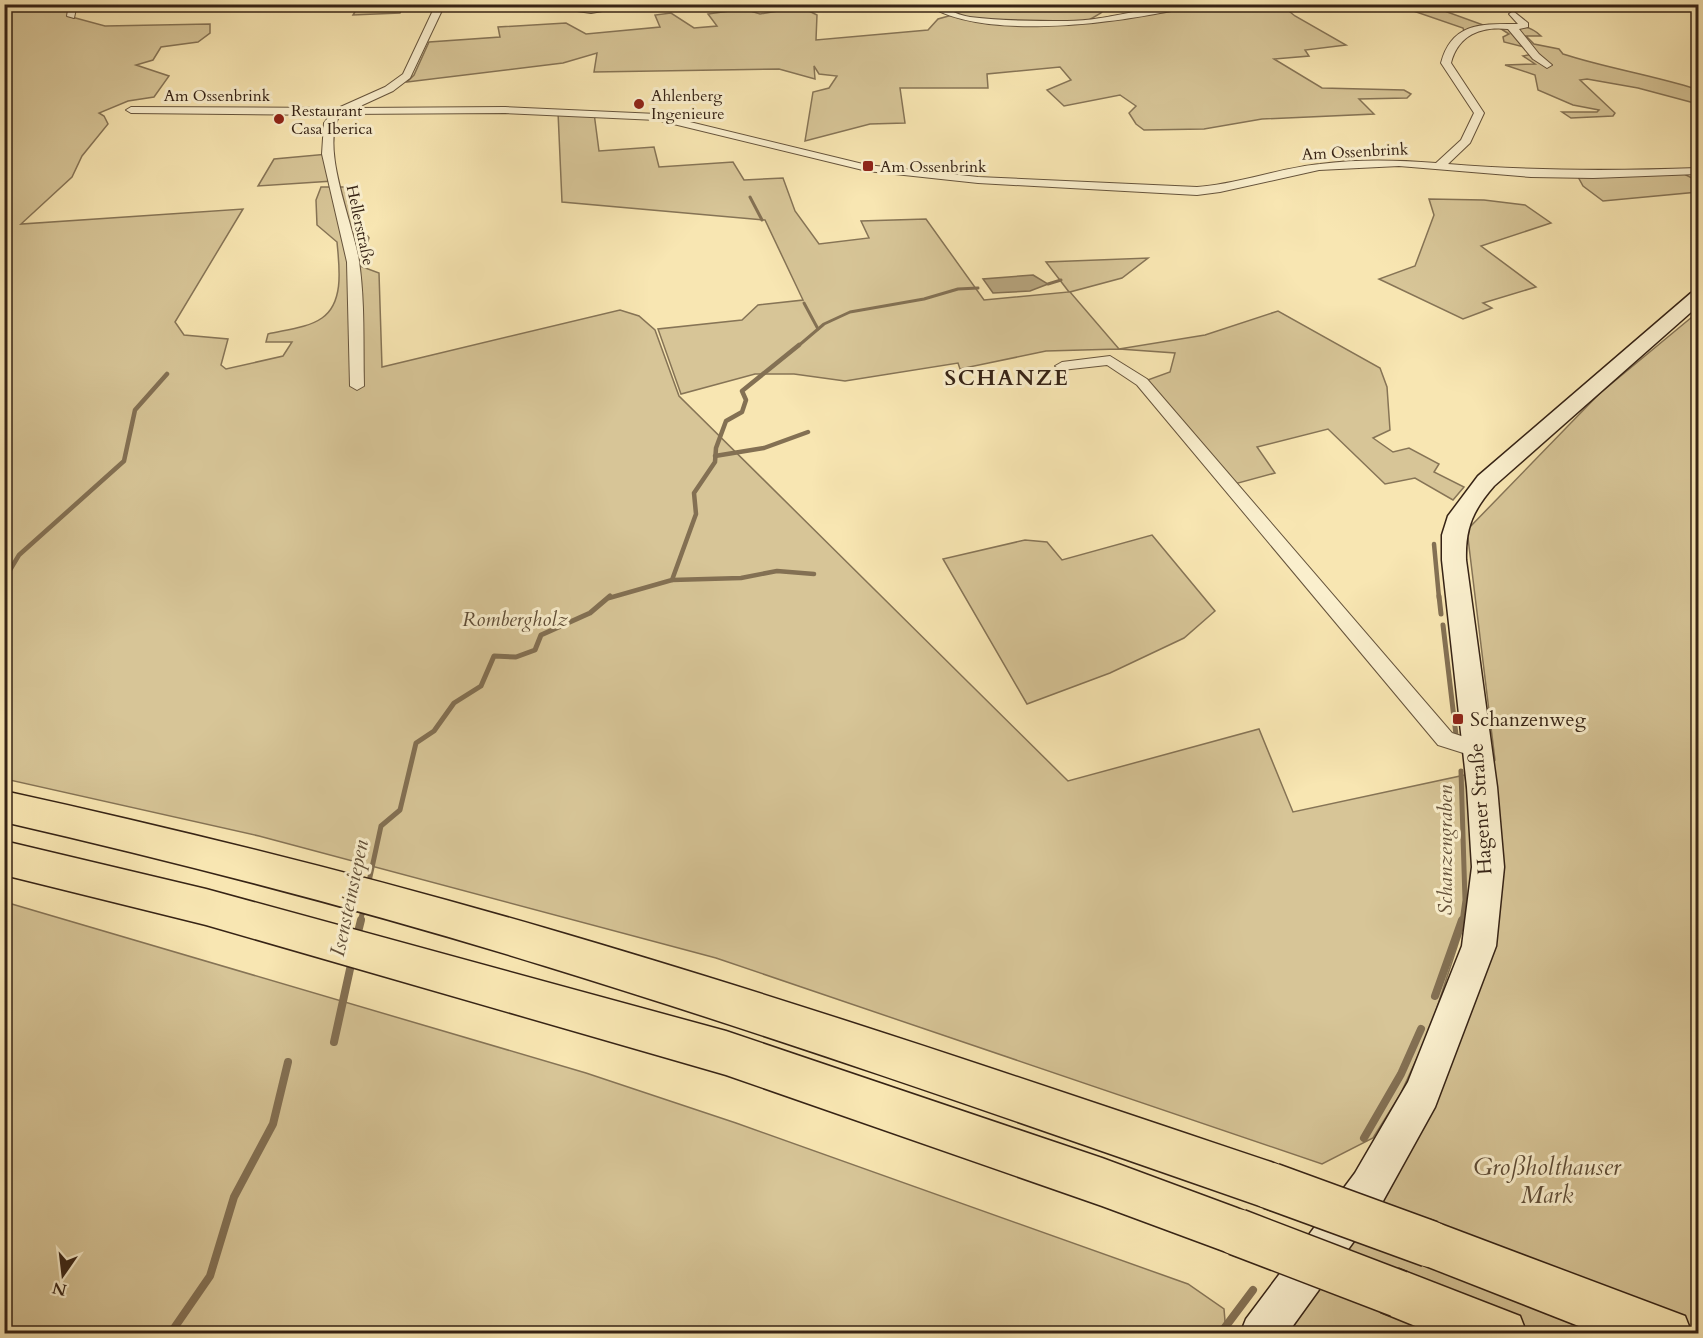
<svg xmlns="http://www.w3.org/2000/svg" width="1703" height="1338" viewBox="0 0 1703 1338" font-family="Cardo,serif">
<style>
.green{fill:#d7c597;stroke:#867456;stroke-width:1.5}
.water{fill:#b6a47d;stroke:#837053;stroke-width:1.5}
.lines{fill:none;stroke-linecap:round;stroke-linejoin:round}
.stream-far3{stroke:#837053;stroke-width:3}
.stream-far2{stroke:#837053;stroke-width:4.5}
.stream-far1{stroke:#837053;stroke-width:5}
.stream{stroke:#837053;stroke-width:8}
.minor-casing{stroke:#66543c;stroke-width:2}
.secondary-casing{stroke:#362315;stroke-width:3}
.motorway-casing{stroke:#362315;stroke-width:3}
.minor{fill:#faefcd;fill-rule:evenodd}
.secondary{fill:#faefcd;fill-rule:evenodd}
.motorway{fill:#f8e6b2;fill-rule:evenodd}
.motorway-bridge-casing{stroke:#362315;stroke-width:49;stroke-linecap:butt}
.motorway-bridge{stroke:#f8e6b2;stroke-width:46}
.poi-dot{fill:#8f2418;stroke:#faefcd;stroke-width:2}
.labels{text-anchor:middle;stroke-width:6;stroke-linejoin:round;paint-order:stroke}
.far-street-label{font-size:16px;fill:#362315;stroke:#faefcd}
.far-poi-label{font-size:16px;fill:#362315;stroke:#faefcd;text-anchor:start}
.park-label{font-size:20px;font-style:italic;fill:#5e4c36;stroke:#faefcd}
.poi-label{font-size:20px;fill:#362315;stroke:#faefcd;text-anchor:start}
.street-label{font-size:20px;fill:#362315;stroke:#faefcd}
.water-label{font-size:21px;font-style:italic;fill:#635039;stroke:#faefcd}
.far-district-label{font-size:22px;font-weight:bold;letter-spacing:1.5px;fill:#362315;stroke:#faefcd}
.near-park-label{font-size:24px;font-style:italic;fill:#5e4c36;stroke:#faefcd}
</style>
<rect width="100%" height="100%" fill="#f8e6b2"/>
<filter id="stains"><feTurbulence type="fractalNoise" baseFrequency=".00333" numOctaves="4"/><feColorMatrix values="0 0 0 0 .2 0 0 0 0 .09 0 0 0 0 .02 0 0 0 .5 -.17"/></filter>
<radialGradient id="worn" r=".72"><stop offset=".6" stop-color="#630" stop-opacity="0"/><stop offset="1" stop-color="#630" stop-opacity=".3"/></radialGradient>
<g class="green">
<path d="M 1280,4 L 1295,16 L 1346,45 L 1305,50 L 1309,56 L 1274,59 L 1322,88 L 1404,90 L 1411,94 L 1407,98 L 1359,99 L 1374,114 L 1262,119 L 1204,129 L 1144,130 L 1136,124 L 1129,113 L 1136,106 L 1120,95 L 1064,106 L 1047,90 L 1071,80 L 1060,67 L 987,74 L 988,88 L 900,88 L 905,123 L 870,124 L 805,141 L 813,92 L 829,88 L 837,76 L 819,74 L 814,66 L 815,79 L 779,69 L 594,72 L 597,53 L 563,63 L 407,82 L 414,75 L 429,42 L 500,37 L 498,27 L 566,23 L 586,34 L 660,27 L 655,15 L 671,13 L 694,28 L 717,26 L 708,14 L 744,9 L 760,14 L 801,7 L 817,15 L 816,40 L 928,30 L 938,19 L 952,15 L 930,5 L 1109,5 L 1101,13 L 1089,20 L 1180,5 Z"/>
<path d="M 5,5 L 73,5 L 68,16 L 105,26 L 210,24 L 210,33 L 198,42 L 161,47 L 153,60 L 136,65 L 169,76 L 154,97 L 128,101 L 99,113 L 104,116 L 108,124 L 82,156 L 72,177 L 21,224 L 243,209 L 175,322 L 184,335 L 228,339 L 221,365 L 226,369 L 283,356 L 292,342 L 266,342 L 268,334 C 284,330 308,328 322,318 C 345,302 339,265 337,242 L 317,225 L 316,200 L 321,187 L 357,187 L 352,203 L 357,208 L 356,221 L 369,238 L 360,266 L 379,273 L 382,367 L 620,310 L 639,316 L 655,330 L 679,396 L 1068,781 L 1259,729 L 1293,812 L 1465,775 L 1474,851 L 1466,919 L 1429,1032 L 1400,1095 L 1373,1138 L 1322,1164 L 716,958 L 259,836 L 5,779 Z"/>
<path d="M 404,5 L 400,13 L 353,15 L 358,7 Z"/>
<path d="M 1396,5 L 1428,5 L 1486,26 L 1465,34 L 1463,28 Z"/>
<path d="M 1495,25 C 1512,25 1528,23 1541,36 L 1526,36 L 1534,44 L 1559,49 L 1563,54 C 1606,68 1652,75 1696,89 L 1698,90 L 1698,104 L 1638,88 L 1587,79 L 1580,80 L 1615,113 L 1613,116 L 1571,118 L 1562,112 L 1597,112 L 1599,110 L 1573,105 L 1538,90 L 1535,75 L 1505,65 L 1535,64 L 1523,56 L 1534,54 L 1532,49 L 1504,42 L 1503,37 L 1509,34 Z"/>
<path d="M 558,112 L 594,113 L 599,151 L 654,147 L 659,167 L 733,162 L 744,180 L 783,178 L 795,211 L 819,244 L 869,238 L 861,221 L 926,219 L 984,300 L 1069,292 L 1046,262 L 1148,258 L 1122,278 L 1070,292 L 1119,349 L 1205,335 L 1278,311 L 1380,368 L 1387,387 L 1390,430 L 1373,438 L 1393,452 L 1409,448 L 1439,464 L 1434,472 L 1464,487 L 1453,500 L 1415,478 L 1385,484 L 1328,429 L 1257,447 L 1275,473 L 1231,485 L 1142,382 L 1170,372 L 1175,353 L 1119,349 L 1046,351 L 960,369 L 958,363 L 845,381 L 794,374 L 755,374 L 681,394 L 658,329 L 742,320 L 758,305 L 803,300 L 765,220 L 562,202 Z"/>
<path d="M 328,154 L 333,181 L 258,186 L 274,159 Z"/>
<path d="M 1684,174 L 1698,181 L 1698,192 L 1603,201 L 1583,186 L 1577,175 Z"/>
<path d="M 1429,199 L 1484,200 L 1525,205 L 1551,223 L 1481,246 L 1536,287 L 1483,303 L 1492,308 L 1463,319 L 1379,279 L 1415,266 L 1434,215 Z"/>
<path d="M 1698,312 L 1698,1333 L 1261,1334 L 1369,1187 L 1479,946 L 1482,787 L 1495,760 L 1467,530 L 1599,394 Z"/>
<path d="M 1152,535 L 1215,611 L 1184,638 L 1110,673 L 1027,704 L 943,559 L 1025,540 L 1047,542 L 1062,560 Z"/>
<path d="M 5,902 L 586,1073 L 736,1123 L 1188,1284 L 1224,1309 L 1226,1333 L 5,1333 Z"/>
</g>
<path class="water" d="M 1033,275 L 1048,284 L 1030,291 L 993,293 L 983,279 Z"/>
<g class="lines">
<g class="stream-far3">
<path d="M 750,197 L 762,220"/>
<path d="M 1048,284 L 1061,280"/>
<path d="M 804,303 L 818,329"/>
<path d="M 797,347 L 824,324 L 850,312 L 924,299 L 958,289 L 978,288"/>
</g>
<g class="stream-far2">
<path d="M 715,456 L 764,448 L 808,432"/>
<path d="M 1434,544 L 1439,598"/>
<path d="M 4,580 L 19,555 L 124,461 L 135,410 L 167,374"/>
<path d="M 672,580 L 741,578 L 777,571 L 814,574"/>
<path d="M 609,598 L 672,580 L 696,514 L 694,493 L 715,462 L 716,448 L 726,421 L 742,412 L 746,400 L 742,391 L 799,345"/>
</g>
<g class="stream-far1">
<path d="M 1439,596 L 1441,614"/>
<path d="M 1443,625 L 1456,735"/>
<path d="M 1461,771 L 1465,900 L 1462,922"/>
<path d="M 368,886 L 381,826 L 400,810 L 416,743 L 434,731 L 454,703 L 481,686 L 494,656 L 516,657 L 535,650 L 541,635 L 590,613 L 610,596"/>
<path d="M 360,922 L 364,907"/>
</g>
<g class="stream">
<path d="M 357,936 L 361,920"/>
<path d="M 1435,996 L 1462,920"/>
<path d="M 334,1042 L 352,960"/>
<path d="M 1364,1138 L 1401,1074 L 1421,1029"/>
<path d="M 170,1334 L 210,1276 L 234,1197 L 273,1124 L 288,1062"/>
<path d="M 1220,1334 L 1253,1290"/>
</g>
<defs>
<g id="minor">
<path d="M 69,4 L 77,4 L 74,18 L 67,16 Z"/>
<path d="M 436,4 L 445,4 L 410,78 L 393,91 L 356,108 L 505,107 L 657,114 L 867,165 L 978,177 L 1197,187 C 1239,184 1279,168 1320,164 C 1358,159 1398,160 1436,163 L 1461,140 L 1474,113 L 1441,63 C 1452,21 1484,24 1518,24 L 1509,14 L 1513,11 L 1528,23 L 1528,27 L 1519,29 L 1539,54 L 1552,65 L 1547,68 L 1533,59 L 1508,29 C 1481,26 1458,35 1451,63 L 1484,113 L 1470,143 L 1448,164 C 1532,171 1614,171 1698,168 L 1698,174 L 1593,178 L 1531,177 L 1399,166 L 1319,170 L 1220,192 L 1197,195 L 978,183 L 867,171 L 657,120 L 505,113 L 341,114 C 318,144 354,225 359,261 C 365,302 363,345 364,386 L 357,390 L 350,386 L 347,262 L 322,154 L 324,123 L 330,115 L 131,113 L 126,110 L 131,107 L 338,108 L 385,87 L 403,74 Z"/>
<path d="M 529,4 L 591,7 L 642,4 L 591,13 Z"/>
<path d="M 926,4 C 943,4 954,15 970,17 C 1001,21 1035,21 1067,21 C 1110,21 1152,4 1195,4 C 1184,10 1168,11 1155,14 C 1096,25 977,39 926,4 Z"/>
<path d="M 1110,356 L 1147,379 L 1452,733 L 1483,743 L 1486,749 L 1483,755 L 1476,757 L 1438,745 L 1137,385 L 1107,365 L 1062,370 L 1055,366 L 1062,362 Z"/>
</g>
<path id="secondary" d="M 1698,291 L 1698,306 L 1494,486 C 1473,510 1465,528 1466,560 L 1497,787 L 1504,867 L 1496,946 L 1435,1107 L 1383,1201 L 1287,1334 L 1240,1334 L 1246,1319 L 1355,1173 L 1408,1082 L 1462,946 L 1472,867 L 1467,787 L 1442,560 L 1442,535 L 1448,516 L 1478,476 L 1691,293 Z"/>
<g id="motorway">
<path d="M 4,791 C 186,831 366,876 545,928 C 789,999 1030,1081 1271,1162 L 1288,1169 L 1295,1186 L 1288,1203 L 1271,1210 C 1030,1126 789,1041 545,966 C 367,911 186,864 4,822 Z"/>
<path d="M 4,841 L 206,889 L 726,1031 L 1102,1158 L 1237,1208 L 1254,1215 L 1261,1232 L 1254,1249 L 1237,1256 L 1102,1206 L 726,1075 L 206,925 L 4,875 Z"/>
<path d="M 1430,1220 L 1685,1316 L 1692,1334 L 1599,1334 L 1413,1261 L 1406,1244 L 1413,1227 Z"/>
<path d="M 1399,1269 L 1520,1316 L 1527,1334 L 1435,1334 L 1381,1312 L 1374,1294 L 1381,1276 Z"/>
</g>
</defs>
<use href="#minor" class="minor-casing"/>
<use href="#secondary" class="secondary-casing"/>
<use href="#motorway" class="motorway-casing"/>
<use href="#minor" class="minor"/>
<use href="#secondary" class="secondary"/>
<use href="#motorway" class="motorway"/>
<defs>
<g id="motorway-bridge">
<path d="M 1271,1186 L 1430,1244"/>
<path d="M 1237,1232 L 1399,1294"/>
</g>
</defs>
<use href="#motorway-bridge" class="motorway-bridge-casing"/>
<use href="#motorway-bridge" class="motorway-bridge"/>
</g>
<g class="poi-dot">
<circle cx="639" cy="104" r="6"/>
<circle cx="279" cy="119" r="6"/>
<rect x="862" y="160" width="12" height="12" rx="3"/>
<rect x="1452" y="713" width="12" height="12" rx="3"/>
</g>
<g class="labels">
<g class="far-street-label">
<text x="217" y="101">Am Ossenbrink</text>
<text transform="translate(1355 151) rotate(-3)" y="6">Am Ossenbrink</text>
<text transform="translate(361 225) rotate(78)" y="6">Hellerstraße</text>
</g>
<g class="far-poi-label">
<text x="651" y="101">Ahlenberg<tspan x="651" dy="18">Ingenieure</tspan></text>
<text x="291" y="116">Restaurant<tspan x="291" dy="18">Casa Iberica</tspan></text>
<text x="880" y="172">Am Ossenbrink</text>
</g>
<g class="park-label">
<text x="515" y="626">Rombergholz</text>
</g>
<g class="poi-label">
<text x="1470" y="726">Schanzenweg</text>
</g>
<g class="street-label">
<text transform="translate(1480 809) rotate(-94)" y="7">Hagener Straße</text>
</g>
<g class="water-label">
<text transform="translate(1445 850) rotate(-90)" y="7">Schanzengraben</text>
<text transform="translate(349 898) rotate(-78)" y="7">Isensteinsiepen</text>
</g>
<g class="far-district-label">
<text x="1007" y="385">SCHANZE</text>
</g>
<g class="near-park-label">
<text x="1547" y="1175">Großholthauser<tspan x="1547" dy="28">Mark</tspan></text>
</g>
</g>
<rect width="1703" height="1338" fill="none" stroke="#f8e6b2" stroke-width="24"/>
<rect x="6" y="6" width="1691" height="1326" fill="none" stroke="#362315" stroke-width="3"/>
<rect x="12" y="12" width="1679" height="1314" fill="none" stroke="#362315" stroke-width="1.5"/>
<g transform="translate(63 1275) rotate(194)" stroke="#faefcd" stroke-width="4.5" paint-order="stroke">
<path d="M0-4.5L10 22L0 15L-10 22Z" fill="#362315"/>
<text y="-9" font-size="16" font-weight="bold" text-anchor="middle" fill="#362315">N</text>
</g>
<rect width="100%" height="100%" filter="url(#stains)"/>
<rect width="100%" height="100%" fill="url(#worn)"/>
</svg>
